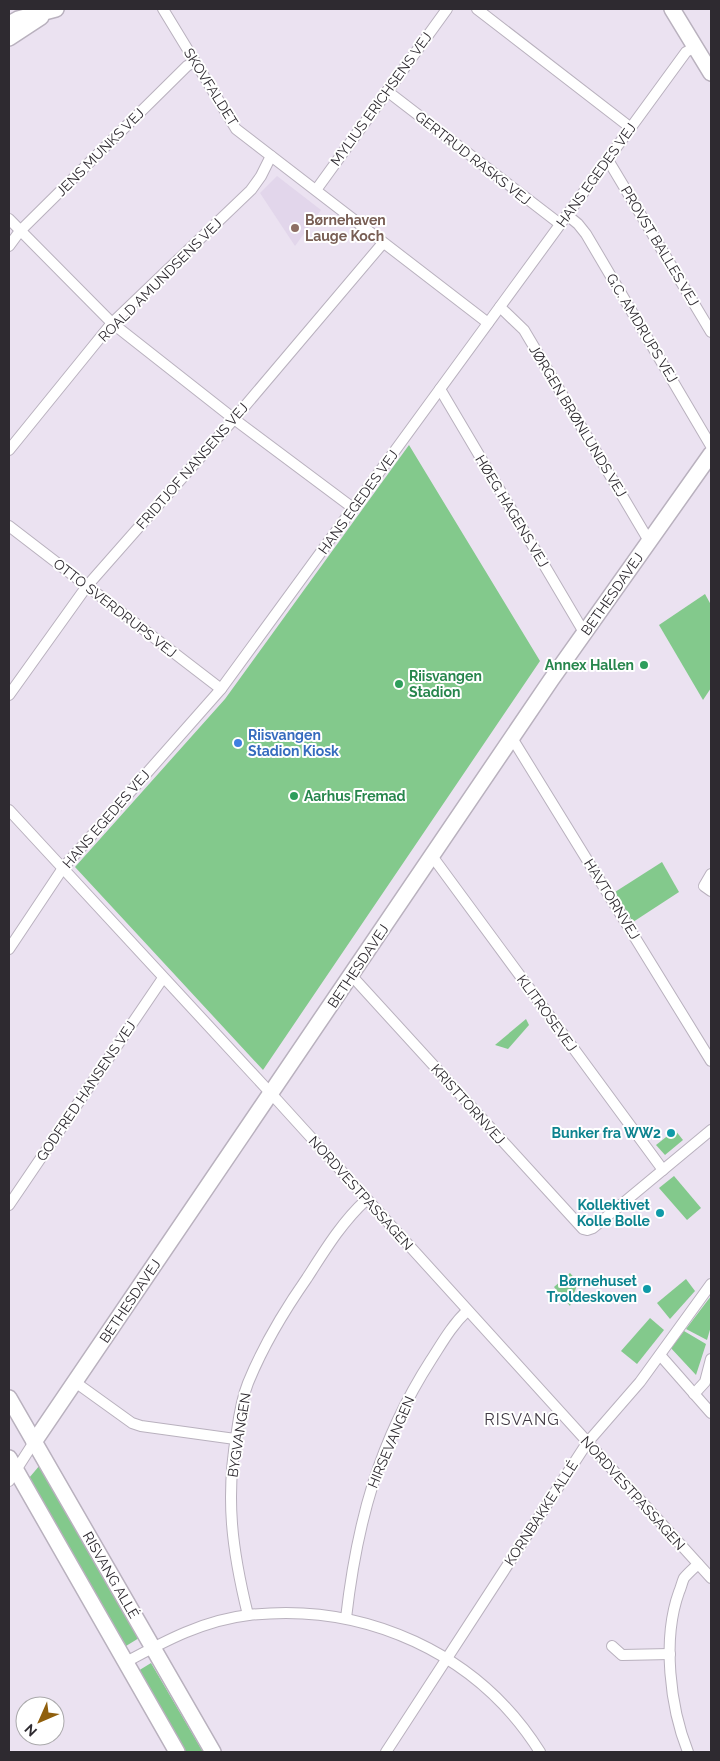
<svg xmlns="http://www.w3.org/2000/svg" width="720" height="1761" viewBox="0 0 720 1761" font-family="Raleway,sans-serif">
<style>
.built{fill:#e2d6eb}
.green{fill:#83c98c}
.lines{fill:none;stroke-linecap:round;stroke-linejoin:round}
.street-casing{stroke:#b9b1be;stroke-width:12}
.secondary-casing{stroke:#b9b1be;stroke-width:18}
.street{stroke:#fff;stroke-width:10}
.secondary{stroke:#fff;stroke-width:15}
.education-dot{fill:#8d6e63;stroke:#fff;stroke-width:2}
.leisure-dot{fill:#2e9e5b;stroke:#fff;stroke-width:2}
.shop-dot{fill:#3f7fe0;stroke:#fff;stroke-width:2}
.culture-dot{fill:#0f9aa8;stroke:#fff;stroke-width:2}
.labels{text-anchor:middle;stroke-width:4;stroke-linejoin:round;paint-order:stroke}
.street-label{font-size:14px;fill:#2e2a30;stroke:#fff}
.education-label{font-size:14px;font-weight:bold;fill:#785e54;stroke:#fff;text-anchor:start}
.leisure-label{font-size:14px;font-weight:bold;fill:#27864d;stroke:#fff;text-anchor:start}
.shop-label{font-size:14px;font-weight:bold;fill:#366cbe;stroke:#fff;text-anchor:start}
.culture-label{font-size:14px;font-weight:bold;fill:#0d838f;stroke:#fff;text-anchor:end}
.quarter-label{font-size:16px;letter-spacing:1px;fill:#403944;stroke:#fff}
</style>
<rect width="100%" height="100%" fill="#ebe2f1"/>
<path class="built" d="M 277,176 L 321,210 L 295,246 L 260,193 Z"/>
<g class="green">
<path d="M 409,445 L 540,661 L 263,1070 L 75,867 L 225,699 Z"/>
<path d="M 705,594 L 711,605 L 711,688 L 703,700 L 659,625 Z"/>
<path d="M 662,862 L 679,892 L 633,922 L 615,892 Z"/>
<path d="M 526,1019 L 529,1025 L 508,1049 L 495,1045 Z"/>
<path d="M 675,1130 L 683,1140 L 665,1155 L 656,1145 Z"/>
<path d="M 674,1176 L 701,1208 L 687,1220 L 659,1188 Z"/>
<path d="M 570,1273 L 578,1282 L 570,1306 L 554,1287 Z"/>
<path d="M 686,1279 L 695,1291 L 670,1319 L 657,1303 Z"/>
<path d="M 711,1296 L 711,1326 L 707,1340 L 686,1329 Z"/>
<path d="M 650,1318 L 664,1330 L 637,1364 L 621,1351 Z"/>
<path d="M 684,1331 L 706,1344 L 696,1375 L 669,1346 L 670,1344 L 675,1343 Z"/>
<path d="M 40,1465 L 139,1638 L 126,1646 L 29,1478 Z"/>
<path d="M 151,1663 L 203,1752 L 184,1752 L 138,1671 Z"/>
</g>
<g class="lines">
<defs>
<g id="street">
<path d="M 163,9 L 236,129 L 488,323"/>
<path d="M 477,9 L 631,128"/>
<path d="M 387,91 L 560,224"/>
<path d="M 608,160 L 711,332"/>
<path d="M 316,190 L 447,9"/>
<path d="M 567,215 L 578,224 L 586,234 L 711,446"/>
<path d="M 9,219 L 112,323 L 234,419 L 353,508"/>
<path d="M 9,246 L 20,231 L 187,66 L 194,62"/>
<path d="M 500,307 L 524,330 L 649,541"/>
<path d="M 440,389 L 585,634"/>
<path d="M 9,450 L 112,323 L 251,190 L 261,176 L 271,156"/>
<path d="M 9,526 L 221,689"/>
<path d="M 9,695 L 87,586 L 234,419 L 383,243"/>
<path d="M 512,738 L 711,1061"/>
<path d="M 9,810 L 277,1100 L 711,1578"/>
<path d="M 432,856 L 663,1170"/>
<path d="M 711,874 L 704,886 L 711,891"/>
<path d="M 9,949 L 63,868 L 221,689 L 686,52 L 695,47"/>
<path d="M 351,975 L 583,1229 L 587,1230 L 593,1228 L 711,1130"/>
<path d="M 9,1205 L 163,978"/>
<path d="M 660,1355 L 711,1413"/>
<path d="M 75,1382 L 132,1423 L 141,1426 L 235,1439"/>
<path d="M 694,1394 L 705,1382 L 711,1359"/>
<path d="M 9,1481 L 34,1442"/>
<path d="M 248,1615 C 232,1550 225,1498 237,1431 C 239,1416 242,1398 248,1383 C 263,1346 284,1311 307,1278 C 325,1250 342,1222 366,1200"/>
<path d="M 346,1618 C 357,1522 379,1441 431,1360 C 442,1343 452,1325 467,1311"/>
<path d="M 612,1646 L 622,1655 L 670,1654"/>
<path d="M 126,1662 C 165,1641 204,1620 249,1615 C 365,1602 478,1653 540,1752"/>
<path d="M 386,1752 L 587,1443 L 640,1382 L 711,1284"/>
<path d="M 688,1752 C 670,1707 662,1639 679,1592 C 681,1588 682,1582 684,1578 C 688,1573 694,1568 698,1564"/>
</g>
<g id="secondary">
<path d="M 672,9 L 711,73"/>
<path d="M 9,24 L 18,19 L 56,9"/>
<path d="M 9,38 L 41,17"/>
<path d="M 9,1398 L 213,1752"/>
<path d="M 34,1442 L 551,680 L 711,454"/>
<path d="M 9,1458 L 177,1752"/>
</g>
</defs>
<use href="#street" class="street-casing"/>
<use href="#secondary" class="secondary-casing"/>
<use href="#street" class="street"/>
<use href="#secondary" class="secondary"/>
</g>
<circle class="education-dot" cx="295" cy="228" r="5"/>
<g class="leisure-dot">
<circle cx="644" cy="665" r="5"/>
<circle cx="399" cy="684" r="5"/>
<circle cx="294" cy="796" r="5"/>
</g>
<circle class="shop-dot" cx="238" cy="743" r="5"/>
<g class="culture-dot">
<circle cx="671" cy="1133" r="5"/>
<circle cx="660" cy="1213" r="5"/>
<circle cx="647" cy="1289" r="5"/>
</g>
<g class="labels">
<g class="street-label">
<text transform="translate(211 87) rotate(58)" y="5">SKOVFALDET</text>
<text transform="translate(381 99) rotate(-54)" y="5">MYLIUS ERICHSENS VEJ</text>
<text transform="translate(100 152) rotate(-45)" y="5">JENS MUNKS VEJ</text>
<text transform="translate(473 158) rotate(38)" y="5">GERTRUD RASKS VEJ</text>
<text transform="translate(596 175) rotate(-54)" y="5">HANS EGEDES VEJ</text>
<text transform="translate(660 246) rotate(59)" y="5">PROVST BALLES VEJ</text>
<text transform="translate(160 280) rotate(-45)" y="5">ROALD AMUNDSENS VEJ</text>
<text transform="translate(642 328) rotate(59)" y="5">G.C. AMDRUPS VEJ</text>
<text transform="translate(578 421) rotate(59)" y="5">JØRGEN BRØNLUNDS VEJ</text>
<text transform="translate(192 466) rotate(-49)" y="5">FRIDTJOF NANSENS VEJ</text>
<text transform="translate(358 502) rotate(-54)" y="5">HANS EGEDES VEJ</text>
<text transform="translate(512 511) rotate(59)" y="5">HØEG HAGENS VEJ</text>
<text transform="translate(612 594) rotate(-55)" y="5">BETHESDAVEJ</text>
<text transform="translate(115 608) rotate(38)" y="5">OTTO SVERDRUPS VEJ</text>
<text transform="translate(106 819) rotate(-49)" y="5">HANS EGEDES VEJ</text>
<text transform="translate(612 899) rotate(58)" y="5">HAVTORNVEJ</text>
<text transform="translate(358 966) rotate(-56)" y="5">BETHESDAVEJ</text>
<text transform="translate(547 1013) rotate(54)" y="5">KLITROSEVEJ</text>
<text transform="translate(86 1091) rotate(-56)" y="5">GODFRED HANSENS VEJ</text>
<text transform="translate(468 1104) rotate(48)" y="5">KRISTTORNVEJ</text>
<text transform="translate(361 1193) rotate(48)" y="5">NORDVESTPASSAGEN</text>
<text transform="translate(130 1301) rotate(-56)" y="5">BETHESDAVEJ</text>
<text transform="translate(239 1435) rotate(-81)" y="5">BYGVANGEN</text>
<text transform="translate(391 1442) rotate(-67)" y="5">HIRSEVANGEN</text>
<text transform="translate(633 1493) rotate(48)" y="5">NORDVESTPASSAGEN</text>
<text transform="translate(541 1513) rotate(-57)" y="5">KORNBAKKE ALLÉ</text>
<text transform="translate(111 1575) rotate(60)" y="5">RISVANG ALLÉ</text>
</g>
<g class="education-label">
<text x="305" y="225">Børnehaven<tspan x="305" dy="16">Lauge Koch</tspan></text>
</g>
<g class="leisure-label">
<text x="634" y="670" text-anchor="end">Annex Hallen</text>
<text x="409" y="681">Riisvangen<tspan x="409" dy="16">Stadion</tspan></text>
<text x="304" y="801">Aarhus Fremad</text>
</g>
<g class="shop-label">
<text x="248" y="740">Riisvangen<tspan x="248" dy="16">Stadion Kiosk</tspan></text>
</g>
<g class="culture-label">
<text x="661" y="1138">Bunker fra WW2</text>
<text x="650" y="1210">Kollektivet<tspan x="650" dy="16">Kolle Bolle</tspan></text>
<text x="637" y="1286">Børnehuset<tspan x="637" dy="16">Troldeskoven</tspan></text>
</g>
<g class="quarter-label">
<text x="522" y="1425">RISVANG</text>
</g>
</g>
<rect width="720" height="1761" fill="none" stroke="#2e2a30" stroke-width="20"/>
<g transform="translate(40 1721) rotate(225)"><circle r="24" fill="#ffffff" stroke="#abaaac"/>
<path d="M0-4L9 19L0 12L-9 19Z" fill="#905f0d"/>
<text y="-8" font-size="14" font-weight="bold" text-anchor="middle" fill="#2e2a30">N</text>
</g>
</svg>
